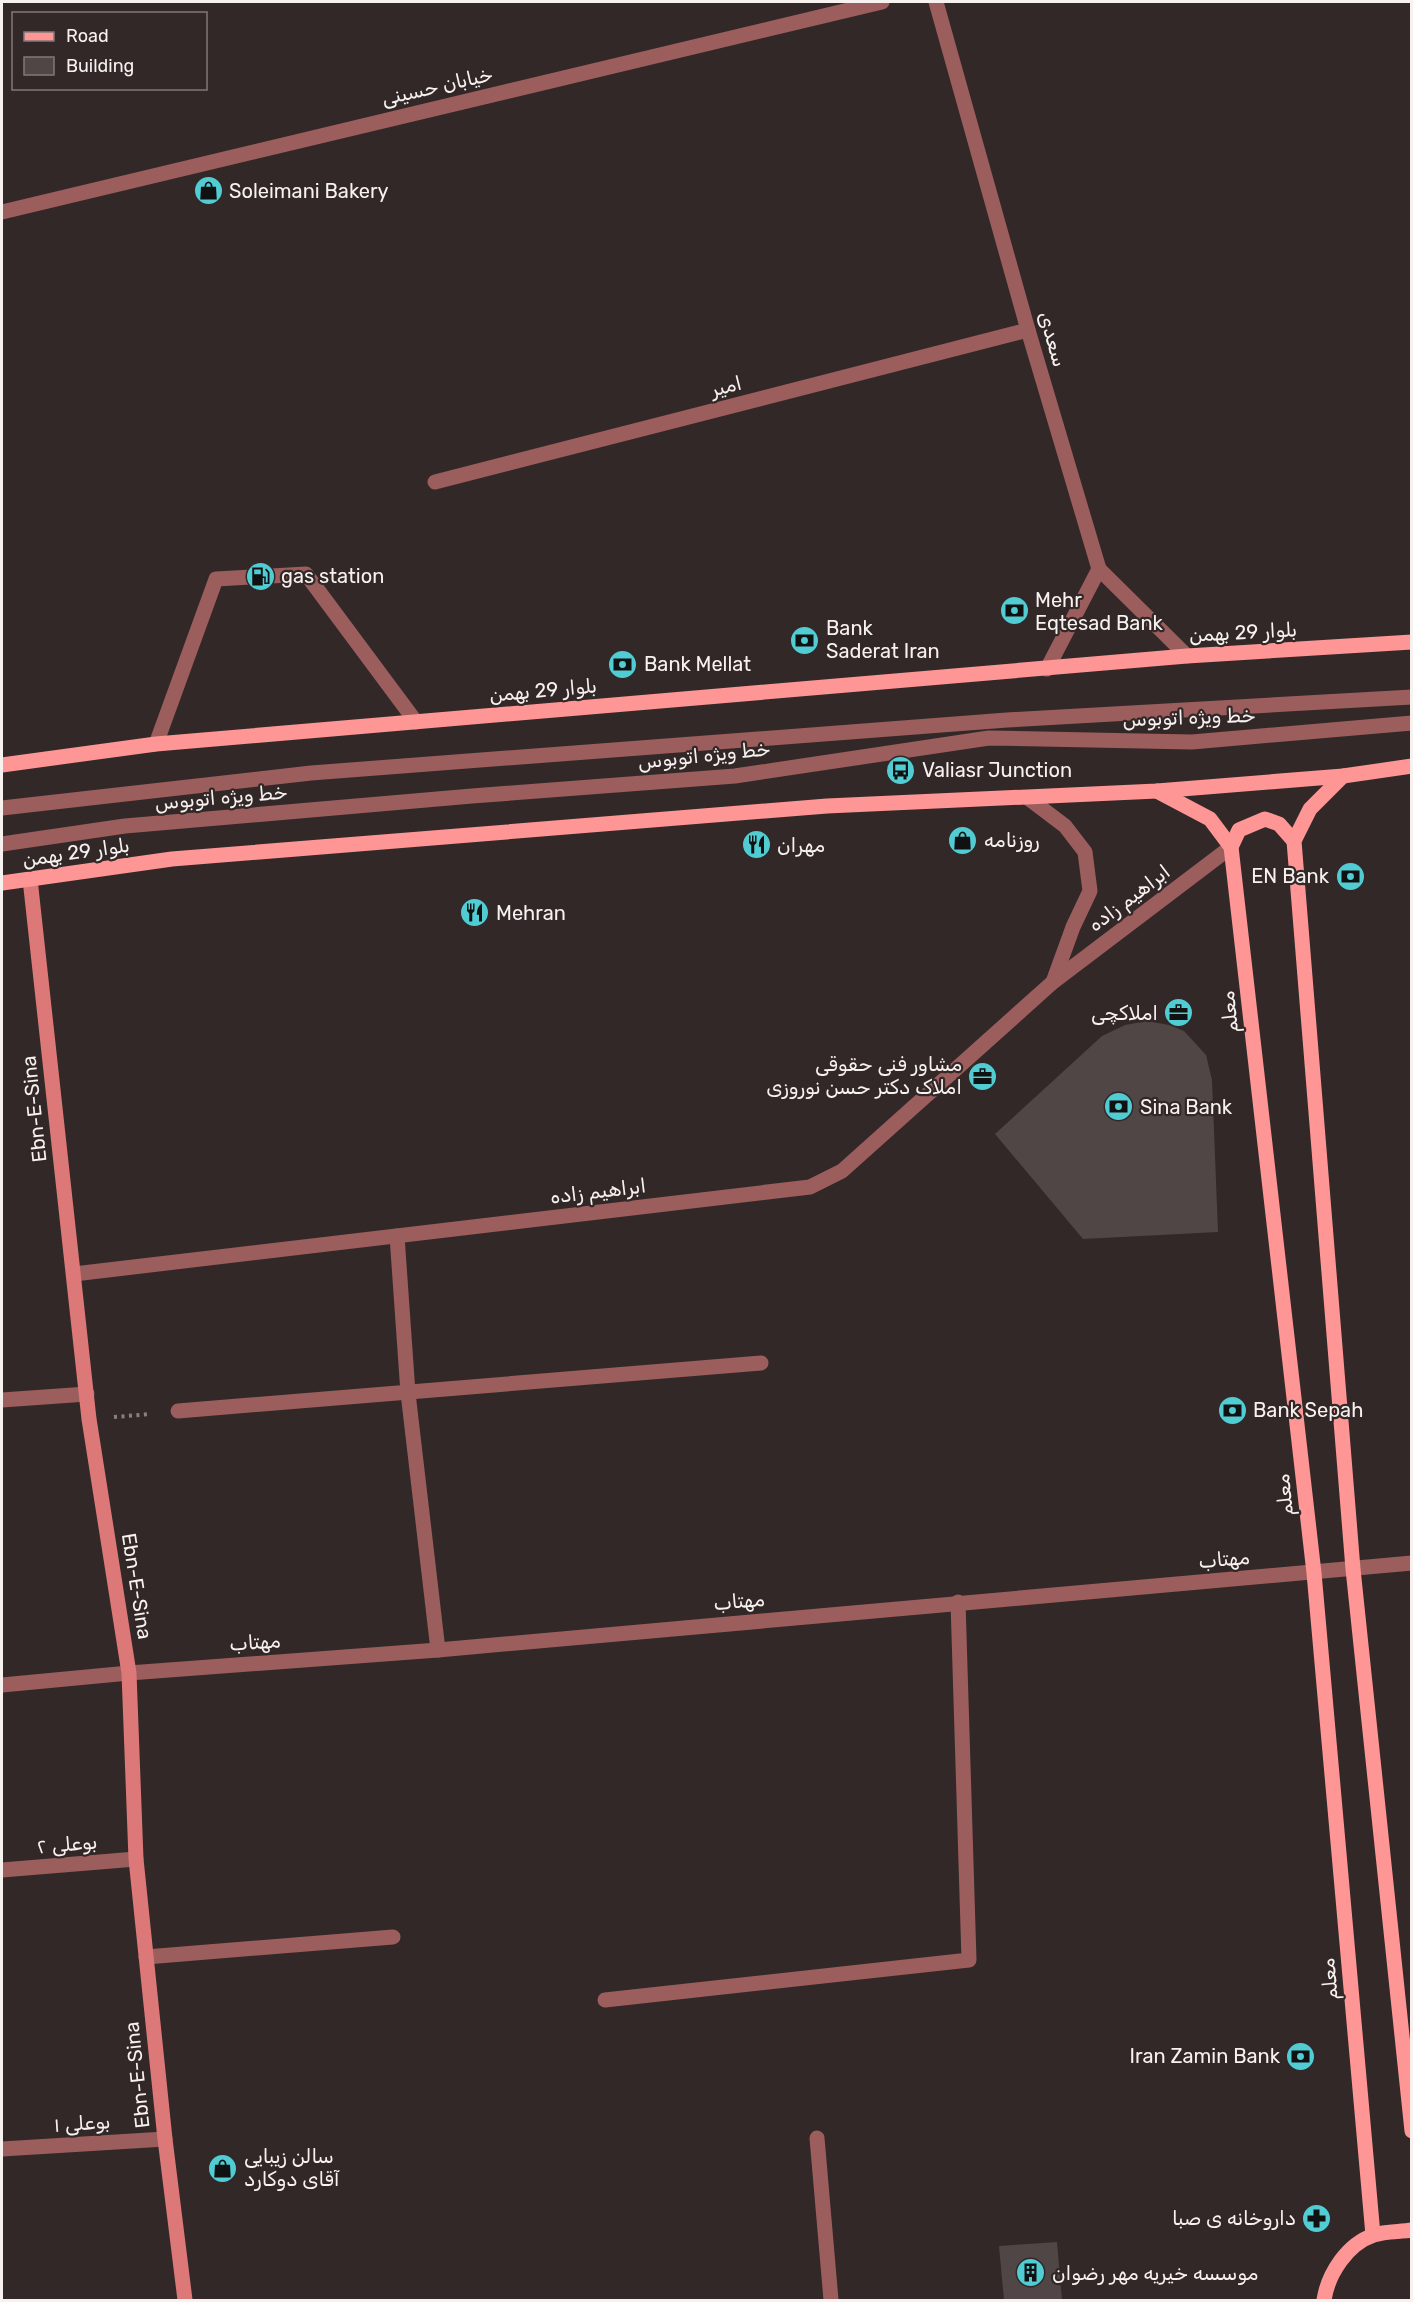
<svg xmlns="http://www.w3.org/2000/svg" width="1413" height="2302" viewBox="0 0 1413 2302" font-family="Rubik,'Noto Naskh Arabic',sans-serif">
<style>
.building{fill:#504645}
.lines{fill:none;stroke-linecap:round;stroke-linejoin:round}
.path{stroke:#888080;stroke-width:4;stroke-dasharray:3 4.5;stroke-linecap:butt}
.service{stroke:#9c5d5d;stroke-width:15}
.minor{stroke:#9c5d5d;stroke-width:15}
.tertiary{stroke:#9c5d5d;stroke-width:15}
.secondary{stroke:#dc7878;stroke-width:15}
.primary{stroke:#fe9695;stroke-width:15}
.labels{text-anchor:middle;stroke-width:4.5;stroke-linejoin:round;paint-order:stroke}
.street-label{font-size:20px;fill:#f7f1f0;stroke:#322828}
.poi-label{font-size:20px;fill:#f7f1f0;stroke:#322828;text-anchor:start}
</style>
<rect width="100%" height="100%" fill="#322828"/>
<g class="building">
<path d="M 1147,1021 L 1169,1025 L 1184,1031 L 1206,1055 L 1212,1080 L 1218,1232 L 1083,1239 L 995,1134 L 1102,1036 L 1125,1025 Z"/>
<path d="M 1057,2242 L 1062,2300 L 1004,2300 L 999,2246 Z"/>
</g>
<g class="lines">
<path class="path" d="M 114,1417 L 151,1414"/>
<g class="service">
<path d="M 435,482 L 1028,330"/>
<path d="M 156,744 L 216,579 L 306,574 L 416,722"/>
<path d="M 2,808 L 311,773 L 1007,720 L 1412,697"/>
<path d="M 2,844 L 125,826 L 472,796 L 735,776 L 989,738 L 1192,742 L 1412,723"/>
</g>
<g class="minor">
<path d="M 2,212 L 882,2"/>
<path d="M 1028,798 L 1065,826 L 1085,852 L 1090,891 L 1073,927 L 1053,982"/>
<path d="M 397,1236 L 408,1393 L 438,1650"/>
<path d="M 74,1274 L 810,1187 L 842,1171 L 1053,982 L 1231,847"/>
<path d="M 2,1400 L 87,1394"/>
<path d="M 178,1411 L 761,1363"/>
<path d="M 2,1685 L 129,1673 L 438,1650 L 1412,1563"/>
<path d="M 2,1870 L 136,1859"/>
<path d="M 146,1957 L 393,1937"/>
<path d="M 605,2000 L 969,1960 L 958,1602"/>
<path d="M 817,2138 L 831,2300"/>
<path d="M 2,2149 L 165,2139"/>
</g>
<g class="tertiary">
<path d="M 936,2 L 1028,330 L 1099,569 L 1187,656"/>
<path d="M 1047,669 L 1099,569"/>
</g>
<path class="secondary" d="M 30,879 L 89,1419 L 129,1673 L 136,1859 L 165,2139 L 185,2300"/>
<g class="primary">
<path d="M 2,765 L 156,744 L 1187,656 L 1412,642"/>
<path d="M 1343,776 L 1310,809 L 1294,841 L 1353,1569 L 1412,2131"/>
<path d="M 1157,791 L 1210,819 L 1231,847 L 1314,1573 L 1373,2235"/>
<path d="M 1231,847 L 1239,830 L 1265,819 L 1279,824 L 1294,841"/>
<path d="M 2,883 L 172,859 L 827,806 L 1157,791 L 1343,776 L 1412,766"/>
<path d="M 1324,2300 C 1328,2274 1347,2244 1374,2235 C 1385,2231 1400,2232 1412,2230"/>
</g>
</g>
<defs>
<symbol id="shop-disc" viewBox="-11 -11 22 22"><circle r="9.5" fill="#51ccd3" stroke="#322828"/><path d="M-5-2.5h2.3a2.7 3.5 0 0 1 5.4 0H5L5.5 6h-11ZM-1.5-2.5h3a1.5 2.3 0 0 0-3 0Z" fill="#111"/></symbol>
<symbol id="fuel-disc" viewBox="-11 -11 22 22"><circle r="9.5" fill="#51ccd3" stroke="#322828"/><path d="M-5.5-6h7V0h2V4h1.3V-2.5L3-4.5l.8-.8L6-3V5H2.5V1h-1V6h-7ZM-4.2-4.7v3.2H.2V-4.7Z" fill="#111"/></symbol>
<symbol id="bank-disc" viewBox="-11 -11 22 22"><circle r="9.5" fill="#51ccd3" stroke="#322828"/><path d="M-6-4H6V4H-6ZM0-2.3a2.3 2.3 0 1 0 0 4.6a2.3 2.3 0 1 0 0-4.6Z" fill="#111"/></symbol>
<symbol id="bus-disc" viewBox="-11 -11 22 22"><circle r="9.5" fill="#51ccd3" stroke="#322828"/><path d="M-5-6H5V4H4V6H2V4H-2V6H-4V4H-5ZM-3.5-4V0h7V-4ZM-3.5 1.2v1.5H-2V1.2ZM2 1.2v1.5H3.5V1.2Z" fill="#111"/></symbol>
<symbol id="restaurant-disc" viewBox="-11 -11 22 22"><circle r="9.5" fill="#51ccd3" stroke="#322828"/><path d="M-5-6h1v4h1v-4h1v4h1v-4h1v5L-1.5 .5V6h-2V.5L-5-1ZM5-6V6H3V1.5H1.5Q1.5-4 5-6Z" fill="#111"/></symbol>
<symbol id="office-disc" viewBox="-11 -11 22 22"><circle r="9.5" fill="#51ccd3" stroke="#322828"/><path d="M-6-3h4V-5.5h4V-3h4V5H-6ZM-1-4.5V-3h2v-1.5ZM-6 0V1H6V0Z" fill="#111"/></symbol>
<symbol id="pharmacy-disc" viewBox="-11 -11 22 22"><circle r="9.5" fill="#51ccd3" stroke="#322828"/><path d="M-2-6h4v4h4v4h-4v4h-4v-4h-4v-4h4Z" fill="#111"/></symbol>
<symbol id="building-disc" viewBox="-11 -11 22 22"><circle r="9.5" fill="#51ccd3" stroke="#322828"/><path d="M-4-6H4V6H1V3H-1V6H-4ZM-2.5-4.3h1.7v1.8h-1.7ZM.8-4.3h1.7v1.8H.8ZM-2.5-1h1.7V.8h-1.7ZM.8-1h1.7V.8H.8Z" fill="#111"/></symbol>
</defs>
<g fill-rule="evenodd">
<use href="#shop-disc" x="192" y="174" width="33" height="33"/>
<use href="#fuel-disc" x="244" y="560" width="33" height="33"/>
<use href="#bank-disc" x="998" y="594" width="33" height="33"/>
<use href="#bank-disc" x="788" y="624" width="33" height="33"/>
<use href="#bank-disc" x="606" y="648" width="33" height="33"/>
<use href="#bus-disc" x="884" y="754" width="33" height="33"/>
<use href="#shop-disc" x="946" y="824" width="33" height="33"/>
<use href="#restaurant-disc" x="740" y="828" width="33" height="33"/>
<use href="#bank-disc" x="1334" y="860" width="33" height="33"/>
<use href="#restaurant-disc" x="458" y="896" width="33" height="33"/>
<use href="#office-disc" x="1162" y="996" width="33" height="33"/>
<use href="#office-disc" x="966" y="1060" width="33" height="33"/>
<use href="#bank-disc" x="1102" y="1090" width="33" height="33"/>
<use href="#bank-disc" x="1216" y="1394" width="33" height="33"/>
<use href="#bank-disc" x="1284" y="2040" width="33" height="33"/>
<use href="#shop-disc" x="206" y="2152" width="33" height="33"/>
<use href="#pharmacy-disc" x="1300" y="2202" width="33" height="33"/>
<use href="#building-disc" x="1014" y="2256" width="33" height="33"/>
</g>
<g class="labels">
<g class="street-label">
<text transform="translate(437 86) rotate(-13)" y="7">خیابان حسینی</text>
<text transform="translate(1053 339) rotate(74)" y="7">سعدی</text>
<text transform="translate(726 386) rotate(-14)" y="7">امیر</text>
<text transform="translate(1243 632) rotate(-3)" y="7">بلوار 29 بهمن</text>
<text transform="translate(543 690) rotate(-5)" y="7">بلوار 29 بهمن</text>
<text transform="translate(1189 717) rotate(-2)" y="7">خط ویژه اتوبوس</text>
<text transform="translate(704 755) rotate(-6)" y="7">خط ویژه اتوبوس</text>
<text transform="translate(221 797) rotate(-5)" y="7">خط ویژه اتوبوس</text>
<text transform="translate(76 852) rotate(-8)" y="7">بلوار 29 بهمن</text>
<text transform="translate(1129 898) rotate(-37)" y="7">ابراهیم زاده</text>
<text transform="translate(1229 1012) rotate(-96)" y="7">معلم</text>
<text transform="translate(34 1109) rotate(-96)" y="7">Ebn-E-Sina</text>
<text transform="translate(598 1191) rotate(-7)" y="7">ابراهیم زاده</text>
<text transform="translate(1284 1495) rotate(-96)" y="7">معلم</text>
<text transform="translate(1224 1559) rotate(-5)" y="7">مهتاب</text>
<text transform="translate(137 1586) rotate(81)" y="7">Ebn-E-Sina</text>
<text transform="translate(739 1601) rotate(-5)" y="7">مهتاب</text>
<text transform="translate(255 1642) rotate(-4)" y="7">مهتاب</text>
<text transform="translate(67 1844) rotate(-5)" y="7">بوعلی ۲</text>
<text transform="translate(1329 1979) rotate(-95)" y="7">معلم</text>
<text transform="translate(137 2075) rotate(-96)" y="7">Ebn-E-Sina</text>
<text transform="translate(82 2123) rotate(-4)" y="7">بوعلی ۱</text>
</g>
<g class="poi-label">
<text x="229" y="198">Soleimani Bakery</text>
<text x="281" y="583">gas station</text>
<text x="1035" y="607">Mehr<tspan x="1035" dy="23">Eqtesad Bank</tspan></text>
<text x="826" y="635">Bank<tspan x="826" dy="23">Saderat Iran</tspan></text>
<text x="644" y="671">Bank Mellat</text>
<text x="922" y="777">Valiasr Junction</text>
<text x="984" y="847">روزنامه</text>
<text x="777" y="852">مهران</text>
<text x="1329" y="883" text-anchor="end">EN Bank</text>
<text x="496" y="920">Mehran</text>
<text x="1158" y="1020" text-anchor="end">املاکچی</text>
<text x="962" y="1071" text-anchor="end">مشاور فنی حقوقی<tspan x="962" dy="23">املاک دکتر حسن نوروزی</tspan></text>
<text x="1140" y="1114">Sina Bank</text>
<text x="1253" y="1417">Bank Sepah</text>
<text x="1280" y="2063" text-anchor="end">Iran Zamin Bank</text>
<text x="244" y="2163">سالن زیبایی<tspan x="244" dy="23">آقای دوکارد</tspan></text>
<text x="1296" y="2225" text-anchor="end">داروخانه ی صبا</text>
<text x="1052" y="2280">موسسه خیریه مهر رضوان</text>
</g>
</g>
<rect width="1413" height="2302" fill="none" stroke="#f7f1f0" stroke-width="6"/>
<rect x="12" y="12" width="195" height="78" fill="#322828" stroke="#817878" stroke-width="1.5"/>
<rect x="24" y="32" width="30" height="9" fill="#fe9695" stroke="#817878" stroke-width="1.5"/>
<text x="66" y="42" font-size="18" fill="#f7f1f0">Road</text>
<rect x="24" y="57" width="30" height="18" fill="#504645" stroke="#817878" stroke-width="1.5"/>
<text x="66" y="72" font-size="18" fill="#f7f1f0">Building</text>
</svg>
